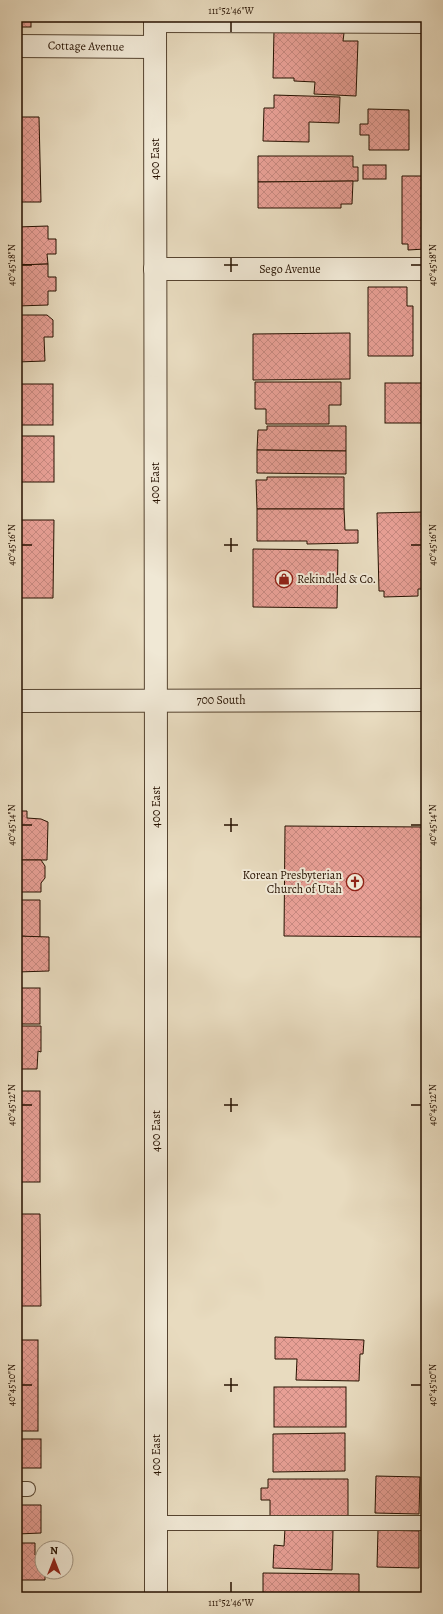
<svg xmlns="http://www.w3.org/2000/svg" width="443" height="1614" viewBox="0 0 443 1614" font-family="Alegreya,serif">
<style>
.building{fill:url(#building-cross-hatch);stroke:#261100}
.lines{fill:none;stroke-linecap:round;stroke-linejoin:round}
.lane-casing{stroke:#564430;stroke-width:16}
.street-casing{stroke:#564430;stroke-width:24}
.lane{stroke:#f0e8d5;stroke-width:14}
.street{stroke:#f0e8d5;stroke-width:22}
.ticks{fill:none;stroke:#261100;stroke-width:1.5}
.labels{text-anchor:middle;stroke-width:4;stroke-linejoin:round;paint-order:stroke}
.street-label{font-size:12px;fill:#261100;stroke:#f0e8d5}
.poi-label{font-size:12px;fill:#261100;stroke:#f0e8d5;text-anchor:start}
.neatline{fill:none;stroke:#261100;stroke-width:1.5}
.ticks-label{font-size:10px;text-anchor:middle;fill:#261100}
</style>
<defs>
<pattern id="building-cross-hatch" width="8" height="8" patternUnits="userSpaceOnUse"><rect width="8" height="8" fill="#e79f95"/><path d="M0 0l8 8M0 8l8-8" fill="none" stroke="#c6887f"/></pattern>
</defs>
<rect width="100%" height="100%" fill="#e8dbbf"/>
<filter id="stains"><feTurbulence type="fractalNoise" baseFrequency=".005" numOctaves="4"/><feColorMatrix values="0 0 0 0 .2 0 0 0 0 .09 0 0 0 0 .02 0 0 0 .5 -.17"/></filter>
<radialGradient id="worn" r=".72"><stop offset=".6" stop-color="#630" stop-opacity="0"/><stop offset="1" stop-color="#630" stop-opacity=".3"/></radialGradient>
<g class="building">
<rect x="17" y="17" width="14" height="10"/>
<path d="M 274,30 L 344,33 L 343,41 L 358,41 L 356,96 L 314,94 L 315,82 L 294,81 L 294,78 L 273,78 Z"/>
<path d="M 274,95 L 340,97 L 339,123 L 309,122 L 309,142 L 263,141 L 264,108 L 274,108 Z"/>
<path d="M 368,109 L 409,110 L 409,150 L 369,150 L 369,135 L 360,135 L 360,124 L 368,124 Z"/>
<path d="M 17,117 L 39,117 L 41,202 L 17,202 Z"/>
<path d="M 258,156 L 353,156 L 353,167 L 358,167 L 358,181 L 258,182 Z"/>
<rect x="363" y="165" width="23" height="14"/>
<path d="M 402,176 L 425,176 L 425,249 L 408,250 L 408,244 L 402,244 Z"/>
<rect x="425" y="176" width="1" height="73"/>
<path d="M 353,181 L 352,204 L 341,204 L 341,208 L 258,208 L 258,182 Z"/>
<path d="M 48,226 L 48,239 L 56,239 L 56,254 L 47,254 L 48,264 L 17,265 L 17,227 Z"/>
<path d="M 48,264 L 48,277 L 56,277 L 56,291 L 48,291 L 48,305 L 17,306 L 17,265 Z"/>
<path d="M 368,287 L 407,287 L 407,306 L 413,306 L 413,356 L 368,356 Z"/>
<rect x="422" y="287" width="4" height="65"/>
<path d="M 17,315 L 47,315 L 53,320 L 53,337 L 44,337 L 45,361 L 17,362 Z"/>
<path d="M 350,333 L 350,379 L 253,380 L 253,334 Z"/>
<path d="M 255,382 L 341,382 L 341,405 L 329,405 L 329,424 L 266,424 L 266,409 L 255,409 Z"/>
<rect x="385" y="383" width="41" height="40"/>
<rect x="17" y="384" width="36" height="41"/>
<path d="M 267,426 L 346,426 L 346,451 L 257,450 L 258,430 L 267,430 Z"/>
<rect x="17" y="436" width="37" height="46"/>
<path d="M 257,450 L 346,451 L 346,474 L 257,473 Z"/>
<path d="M 267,477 L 344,477 L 344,509 L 257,509 L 256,480 L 267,480 Z"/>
<path d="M 257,509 L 344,509 L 345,530 L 358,530 L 358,543 L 307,544 L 307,541 L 257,541 Z"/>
<path d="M 425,512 L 426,589 L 418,589 L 418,596 L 384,597 L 384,591 L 379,591 L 377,513 Z"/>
<path d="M 17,520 L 54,520 L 53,598 L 17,598 Z"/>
<path d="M 253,549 L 338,550 L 337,608 L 253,607 Z"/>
<path d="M 17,811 L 27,811 L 27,818 L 41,819 L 48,822 L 47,860 L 17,860 Z"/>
<path d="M 285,826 L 426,827 L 426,937 L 284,936 Z"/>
<path d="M 17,860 L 41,860 L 45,866 L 45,878 L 41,883 L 41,892 L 17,892 Z"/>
<path d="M 17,900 L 40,900 L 40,937 L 17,936 Z"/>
<path d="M 17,936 L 49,937 L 49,971 L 17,972 Z"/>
<rect x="17" y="988" width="23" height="36"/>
<path d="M 17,1026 L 41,1026 L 41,1052 L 38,1051 L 37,1069 L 17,1069 Z"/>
<rect x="17" y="1091" width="23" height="91"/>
<path d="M 17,1214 L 40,1214 L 41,1306 L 17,1306 Z"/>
<path d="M 275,1337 L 364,1340 L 363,1354 L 360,1354 L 359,1381 L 296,1380 L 297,1359 L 275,1359 Z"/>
<rect x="17" y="1340" width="21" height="91"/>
<rect x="274" y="1387" width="72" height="40"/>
<path d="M 345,1433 L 345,1471 L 273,1472 L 273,1434 Z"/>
<rect x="17" y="1439" width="24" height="29"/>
<rect x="425" y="1448" width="1" height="30"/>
<path d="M 376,1476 L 420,1477 L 419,1514 L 375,1513 Z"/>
<path d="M 268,1479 L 348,1479 L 348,1521 L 270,1521 L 270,1500 L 261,1500 L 261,1488 L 268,1488 Z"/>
<path d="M 17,1505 L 41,1505 L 41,1533 L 17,1534 Z"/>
<path d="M 285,1528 L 333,1530 L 332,1570 L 273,1568 L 274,1545 L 284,1546 Z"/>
<path d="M 378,1530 L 419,1531 L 419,1568 L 377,1567 Z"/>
<path d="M 17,1543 L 35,1543 L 35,1555 L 42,1555 L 42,1572 L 45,1572 L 45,1580 L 17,1580 Z"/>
<path d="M 263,1573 L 359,1574 L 359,1597 L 263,1595 Z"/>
<path d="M 263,1595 L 359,1597 L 263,1597 Z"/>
</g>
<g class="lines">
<defs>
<g id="lane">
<path d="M 17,1489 L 28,1489"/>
<path d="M 156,1523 L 426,1523"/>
</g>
<g id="street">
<path d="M 155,17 L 156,781 L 156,1597"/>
<path d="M 155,21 L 426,22"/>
<path d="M 17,46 L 155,47"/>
<path d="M 155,269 L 426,269"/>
<path d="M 17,701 L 426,700"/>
</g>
</defs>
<use href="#lane" class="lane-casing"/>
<use href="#street" class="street-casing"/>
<use href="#lane" class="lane"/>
<use href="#street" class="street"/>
</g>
<path class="ticks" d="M 231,22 L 231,32M 231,258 L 231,272M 22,265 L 32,265M 224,265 L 238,265M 411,265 L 421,265M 231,538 L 231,552M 22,545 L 32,545M 224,545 L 238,545M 411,545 L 421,545M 231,818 L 231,832M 22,825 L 32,825M 224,825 L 238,825M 411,825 L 421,825M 231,1098 L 231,1112M 22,1105 L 32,1105M 224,1105 L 238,1105M 411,1105 L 421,1105M 231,1378 L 231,1392M 22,1385 L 32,1385M 224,1385 L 238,1385M 411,1385 L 421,1385M 231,1582 L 231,1592"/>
<defs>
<symbol id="shop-ring" viewBox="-11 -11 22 22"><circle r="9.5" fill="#f0e8d5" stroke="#8f2418" stroke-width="1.5"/><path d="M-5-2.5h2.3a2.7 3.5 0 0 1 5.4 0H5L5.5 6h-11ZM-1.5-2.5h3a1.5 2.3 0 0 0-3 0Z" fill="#8f2418"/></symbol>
<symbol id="church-ring" viewBox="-11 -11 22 22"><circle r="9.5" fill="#f0e8d5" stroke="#8f2418" stroke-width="1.5"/><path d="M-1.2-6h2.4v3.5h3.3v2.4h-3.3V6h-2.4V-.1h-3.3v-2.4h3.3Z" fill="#8f2418"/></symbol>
</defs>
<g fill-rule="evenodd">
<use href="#shop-ring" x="274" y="569" width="20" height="20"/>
<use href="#church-ring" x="345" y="872" width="20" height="20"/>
</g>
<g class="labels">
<g class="street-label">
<text transform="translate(86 46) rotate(1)" y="4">Cottage Avenue</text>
<text transform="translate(155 159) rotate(-90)" y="4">400 East</text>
<text x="290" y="273">Sego Avenue</text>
<text transform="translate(155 483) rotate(-90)" y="4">400 East</text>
<text x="221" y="704">700 South</text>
<text transform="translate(156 807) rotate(-90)" y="4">400 East</text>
<text transform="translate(156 1131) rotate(-90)" y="4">400 East</text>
<text transform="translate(156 1455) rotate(-90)" y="4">400 East</text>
</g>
<g class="poi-label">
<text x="297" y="583">Rekindled &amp; Co.</text>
<text x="342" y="879" text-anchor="end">Korean Presbyterian<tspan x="342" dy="14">Church of Utah</tspan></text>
</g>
</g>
<rect width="443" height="1614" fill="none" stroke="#e8dbbf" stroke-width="44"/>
<g transform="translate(54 1560)"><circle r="19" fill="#f0e8d5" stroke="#9f9280"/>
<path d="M0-3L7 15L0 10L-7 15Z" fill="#8f2418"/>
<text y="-6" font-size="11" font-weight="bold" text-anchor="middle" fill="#261100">N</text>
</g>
<rect x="22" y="22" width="399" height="1570" class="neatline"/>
<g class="ticks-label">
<text x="231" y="14">111°52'46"W</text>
<text transform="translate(11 265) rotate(-90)" y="4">40°45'18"N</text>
<text transform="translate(432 265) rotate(-90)" y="4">40°45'18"N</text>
<text transform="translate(11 545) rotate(-90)" y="4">40°45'16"N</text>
<text transform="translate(432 545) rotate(-90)" y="4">40°45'16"N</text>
<text transform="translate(11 825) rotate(-90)" y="4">40°45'14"N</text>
<text transform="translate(432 825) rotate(-90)" y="4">40°45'14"N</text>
<text transform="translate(11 1105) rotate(-90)" y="4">40°45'12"N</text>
<text transform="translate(432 1105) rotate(-90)" y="4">40°45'12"N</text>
<text transform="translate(11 1385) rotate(-90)" y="4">40°45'10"N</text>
<text transform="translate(432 1385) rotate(-90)" y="4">40°45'10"N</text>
<text x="231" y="1606">111°52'46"W</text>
</g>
<rect width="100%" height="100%" filter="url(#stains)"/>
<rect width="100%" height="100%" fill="url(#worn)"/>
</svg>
